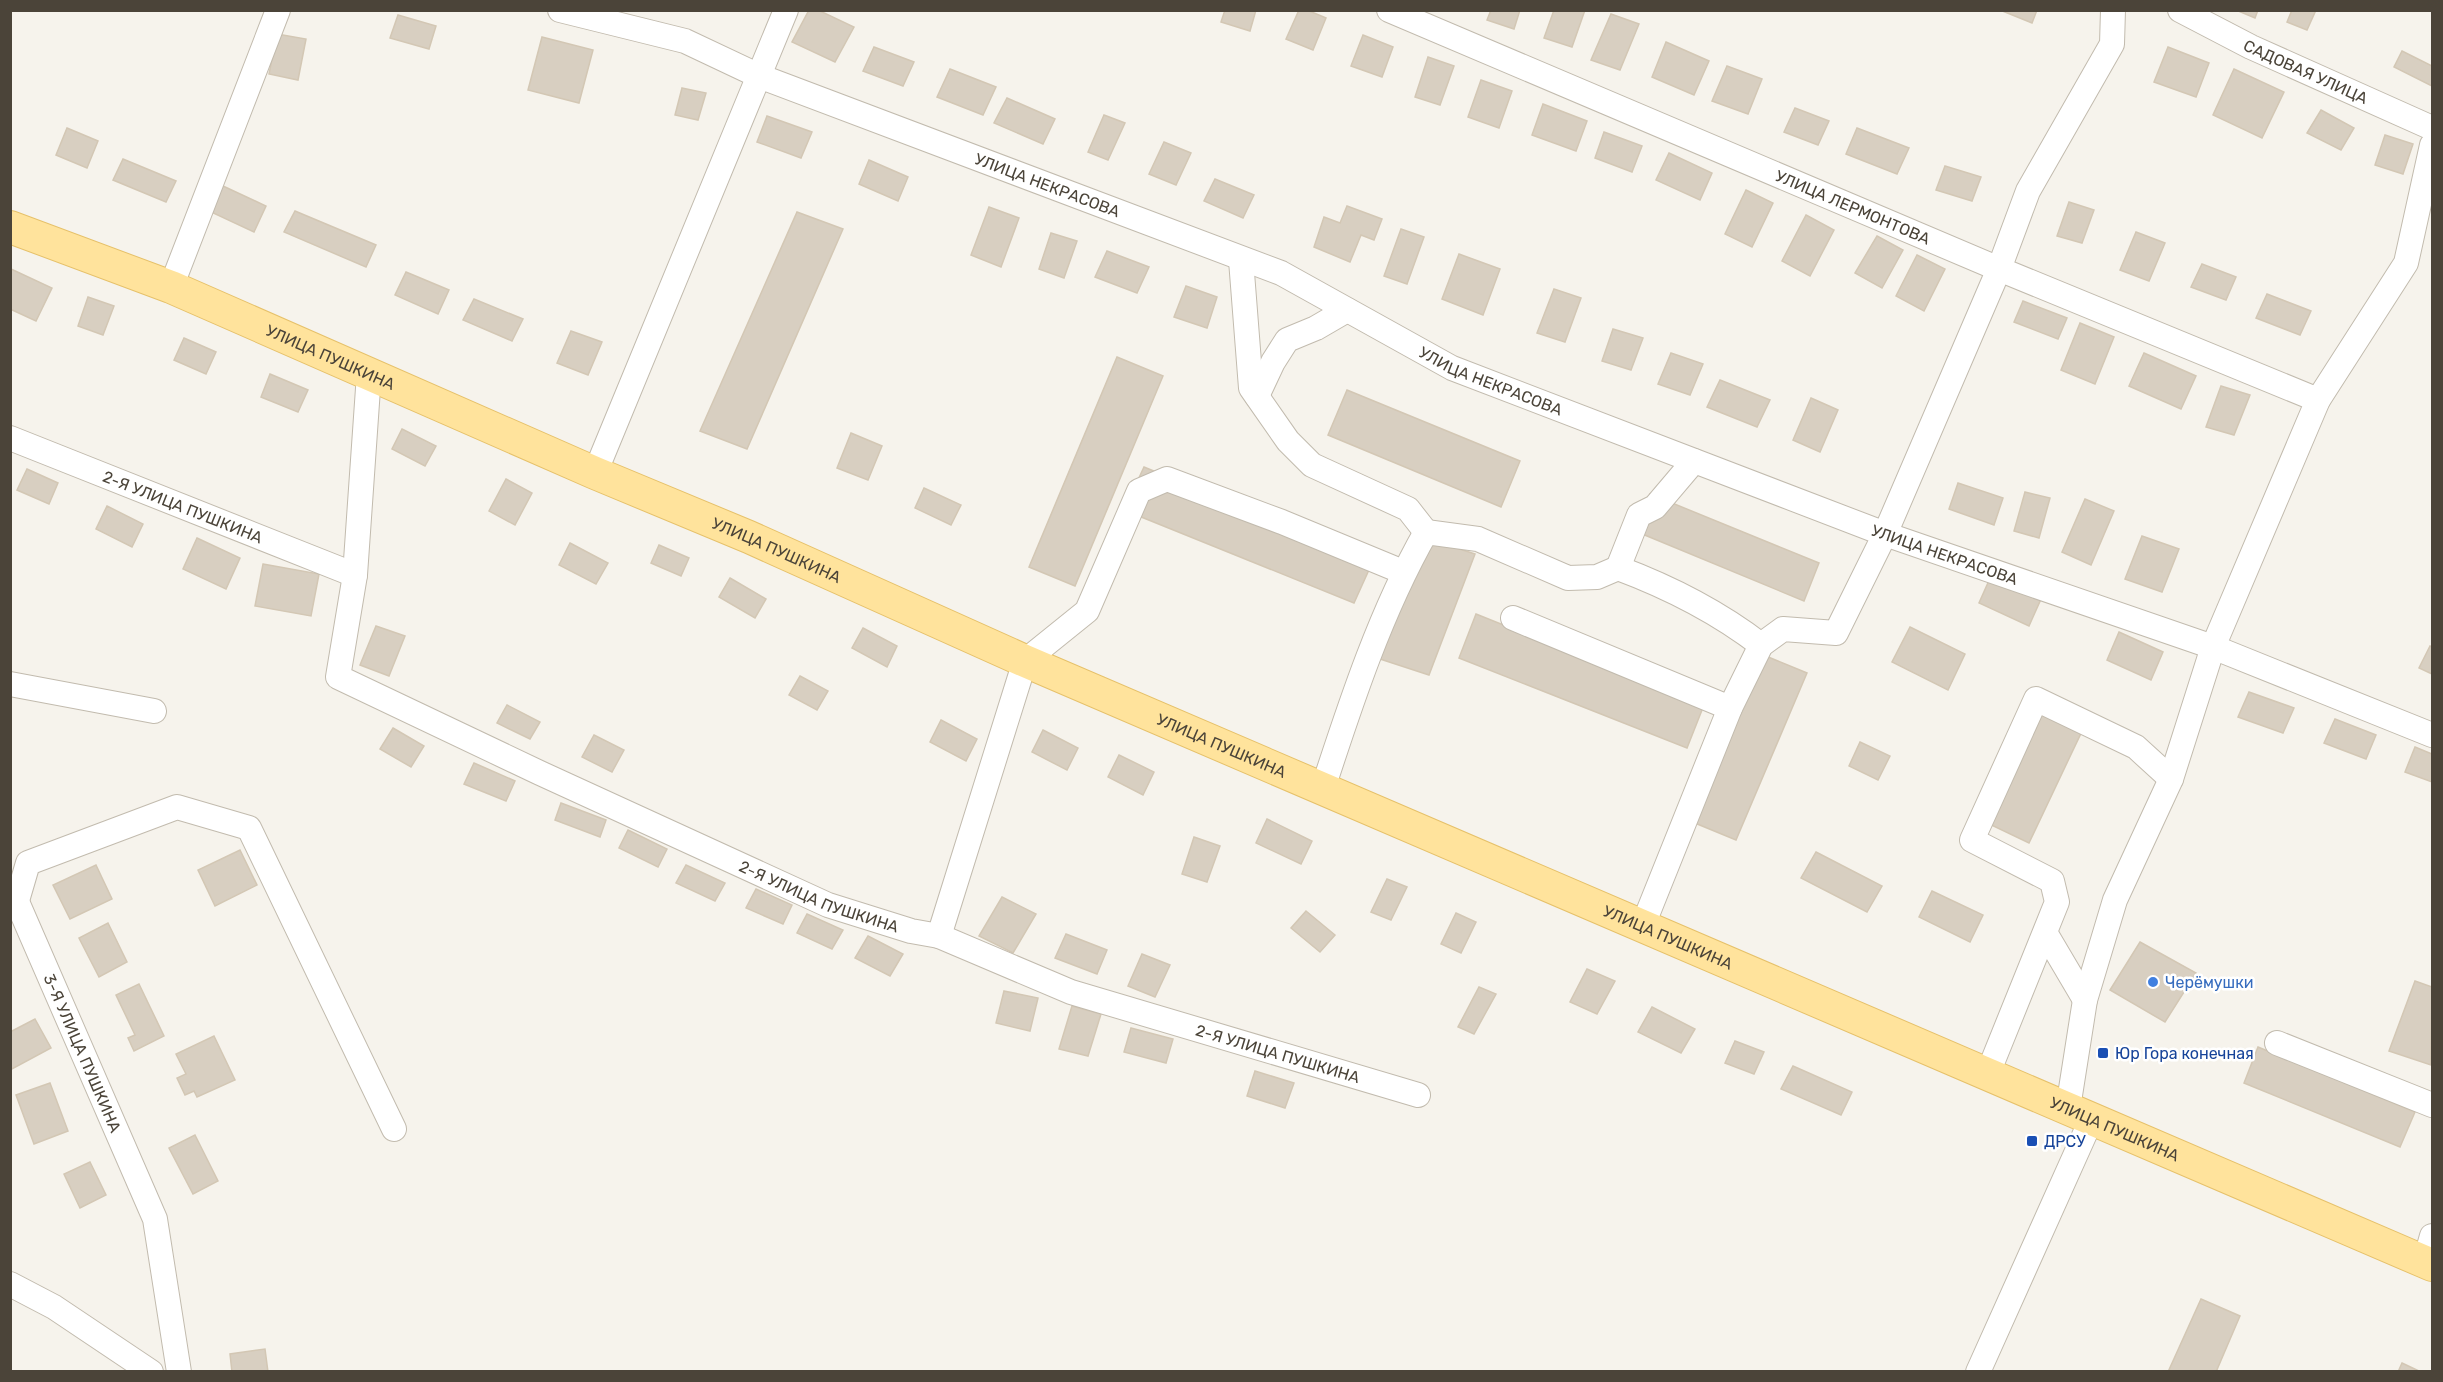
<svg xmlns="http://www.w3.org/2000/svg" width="2443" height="1382" viewBox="0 0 2443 1382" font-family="Rubik,sans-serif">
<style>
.building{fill:#d8cfc1;stroke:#d3c7b4;stroke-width:1.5}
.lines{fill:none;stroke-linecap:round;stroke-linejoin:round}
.minor-casing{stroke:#c2bbae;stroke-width:26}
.major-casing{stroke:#e6c16a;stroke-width:34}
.minor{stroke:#fff;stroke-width:24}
.major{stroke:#ffe39c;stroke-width:32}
.shop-dot{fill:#3f7fe0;stroke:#fff;stroke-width:2}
.transit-dot{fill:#1a4fb4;stroke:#fff;stroke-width:2}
.labels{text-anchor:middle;stroke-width:5;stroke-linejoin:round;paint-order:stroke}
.street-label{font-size:16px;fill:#4b4439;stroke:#fff}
.shop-label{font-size:16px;fill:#366cbe;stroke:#fff;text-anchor:start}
.transit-label{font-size:16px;fill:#164399;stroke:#fff;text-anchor:start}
</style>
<rect width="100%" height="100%" fill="#f6f3ec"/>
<g class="building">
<path d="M 809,10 L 818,10 L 854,27 L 835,62 L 792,42 Z"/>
<path d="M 1225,10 L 1256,10 L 1250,31 L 1221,22 Z"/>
<path d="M 1299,10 L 1307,10 L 1326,18 L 1313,50 L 1286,39 Z"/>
<path d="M 1491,10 L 1520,10 L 1514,29 L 1487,20 Z"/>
<path d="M 1554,10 L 1585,10 L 1572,47 L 1544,38 Z"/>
<path d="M 2000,10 L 2037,10 L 2032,23 Z"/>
<path d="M 2236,10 L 2258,10 L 2255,18 Z"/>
<path d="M 2292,10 L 2316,10 L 2307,30 L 2287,22 Z"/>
<path d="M 1611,14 L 1639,24 L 1620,70 L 1591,60 Z"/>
<path d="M 398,15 L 436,26 L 429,49 L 390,38 Z"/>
<path d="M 277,34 L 306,39 L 298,80 L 269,74 Z"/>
<path d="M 1363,35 L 1393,47 L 1382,77 L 1351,66 Z"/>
<path d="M 542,37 L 593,50 L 579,103 L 528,90 Z"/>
<path d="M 1666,42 L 1709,61 L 1694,95 L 1652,77 Z"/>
<path d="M 874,47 L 914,62 L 903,86 L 863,71 Z"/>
<path d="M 2168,47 L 2209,63 L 2196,97 L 2154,82 Z"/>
<path d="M 2402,51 L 2432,66 L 2432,86 L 2394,67 Z"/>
<path d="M 1428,57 L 1454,66 L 1440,105 L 1415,97 Z"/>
<path d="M 1727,66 L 1762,79 L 1748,114 L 1712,101 Z"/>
<path d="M 950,69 L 996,87 L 983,115 L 937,97 Z"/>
<path d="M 2234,69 L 2284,92 L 2262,138 L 2213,115 Z"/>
<path d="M 1481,80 L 1512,91 L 1499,128 L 1468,117 Z"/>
<path d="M 682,88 L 706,93 L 698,120 L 675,115 Z"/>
<path d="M 1007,98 L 1055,119 L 1043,144 L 994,123 Z"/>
<path d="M 1543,104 L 1587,121 L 1576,151 L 1532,135 Z"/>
<path d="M 1795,108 L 1829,121 L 1818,145 L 1784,132 Z"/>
<path d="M 2321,110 L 2354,128 L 2341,150 L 2307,133 Z"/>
<path d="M 1104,115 L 1125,123 L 1108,160 L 1088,152 Z"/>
<path d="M 767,116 L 812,132 L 801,158 L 757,142 Z"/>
<path d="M 67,128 L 98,141 L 87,168 L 56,155 Z"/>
<path d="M 1857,128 L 1909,148 L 1897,174 L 1846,154 Z"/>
<path d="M 1604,132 L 1642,146 L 1632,172 L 1595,158 Z"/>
<path d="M 2385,135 L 2413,144 L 2403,174 L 2375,165 Z"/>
<path d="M 1164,142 L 1191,153 L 1176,185 L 1149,174 Z"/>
<path d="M 1669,153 L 1712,173 L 1700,200 L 1656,180 Z"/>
<path d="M 123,159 L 176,181 L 166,202 L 113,180 Z"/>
<path d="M 869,160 L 908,177 L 898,201 L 859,184 Z"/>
<path d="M 1945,166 L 1981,177 L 1972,201 L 1936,190 Z"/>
<path d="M 1215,179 L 1254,195 L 1243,218 L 1204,201 Z"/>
<path d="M 223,186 L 266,206 L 254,232 L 211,212 Z"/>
<path d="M 1746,190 L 1773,203 L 1752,247 L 1725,234 Z"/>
<path d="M 2069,202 L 2094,210 L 2082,243 L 2057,236 Z"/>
<path d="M 1347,206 L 1382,219 L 1374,240 L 1361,235 L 1350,262 L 1314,247 L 1324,217 L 1340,223 Z"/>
<path d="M 989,207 L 1019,218 L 1001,267 L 971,255 Z"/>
<path d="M 295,211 L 376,245 L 366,267 L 284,232 Z"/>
<path d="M 797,212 L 843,229 L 747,449 L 700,431 Z"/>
<path d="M 1806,215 L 1834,230 L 1810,276 L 1782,261 Z"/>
<path d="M 1401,229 L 1424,237 L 1407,284 L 1384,276 Z"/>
<path d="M 2136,232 L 2165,243 L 2149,281 L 2120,270 Z"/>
<path d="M 1051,233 L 1077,241 L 1064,278 L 1039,269 Z"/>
<path d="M 1877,236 L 1903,250 L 1882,288 L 1855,273 Z"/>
<path d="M 1107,251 L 1149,267 L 1137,293 L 1095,277 Z"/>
<path d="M 1459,254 L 1500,269 L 1483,315 L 1442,299 Z"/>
<path d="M 1917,255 L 1945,269 L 1924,311 L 1896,296 Z"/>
<path d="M 2202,264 L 2236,277 L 2226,300 L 2191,287 Z"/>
<path d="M 11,269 L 52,288 L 36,321 L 10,309 Z"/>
<path d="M 406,272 L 449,290 L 438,314 L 395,295 Z"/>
<path d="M 1186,286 L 1217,297 L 1207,328 L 1174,317 Z"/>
<path d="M 1554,289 L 1581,298 L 1565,342 L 1537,333 Z"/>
<path d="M 2267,294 L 2311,311 L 2300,335 L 2256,318 Z"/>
<path d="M 88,297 L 114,306 L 103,335 L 78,326 Z"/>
<path d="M 474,299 L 523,319 L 512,341 L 463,320 Z"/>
<path d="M 2023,301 L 2067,318 L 2058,339 L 2014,322 Z"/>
<path d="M 2080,323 L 2114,337 L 2095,384 L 2061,370 Z"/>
<path d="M 1613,329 L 1643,338 L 1631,370 L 1602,361 Z"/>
<path d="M 571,331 L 602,342 L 588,375 L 557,363 Z"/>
<path d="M 184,338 L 216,352 L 206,374 L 174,360 Z"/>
<path d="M 1671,353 L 1703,364 L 1690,395 L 1658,384 Z"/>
<path d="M 2144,353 L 2196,376 L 2181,409 L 2129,386 Z"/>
<path d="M 1117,357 L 1163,376 L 1075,586 L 1029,567 Z"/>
<path d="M 270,374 L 308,390 L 298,412 L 261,397 Z"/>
<path d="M 1720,380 L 1770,400 L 1757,427 L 1707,407 Z"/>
<path d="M 2221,386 L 2250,395 L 2234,435 L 2206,427 Z"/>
<path d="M 1347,390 L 1520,461 L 1501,507 L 1328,435 Z"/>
<path d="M 1811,398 L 1838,410 L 1820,452 L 1793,440 Z"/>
<path d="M 402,429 L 436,446 L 425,466 L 392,449 Z"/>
<path d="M 851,433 L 882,446 L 868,480 L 837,468 Z"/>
<path d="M 1144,467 L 1373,561 L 1354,603 L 1124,510 Z"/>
<path d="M 27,469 L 58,483 L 49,504 L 17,490 Z"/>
<path d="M 506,479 L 532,493 L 515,525 L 489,511 Z"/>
<path d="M 1958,483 L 2003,498 L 1994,525 L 1949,509 Z"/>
<path d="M 924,488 L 961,505 L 951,525 L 915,508 Z"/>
<path d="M 2025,492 L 2050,498 L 2039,538 L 2014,531 Z"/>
<path d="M 1650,494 L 1819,563 L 1804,601 L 1635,531 Z"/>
<path d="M 2085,499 L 2114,511 L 2091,565 L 2062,552 Z"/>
<path d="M 107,506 L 143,524 L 132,547 L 96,529 Z"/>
<path d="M 2142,536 L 2179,549 L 2162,592 L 2125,579 Z"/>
<path d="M 197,538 L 240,558 L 226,589 L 183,569 Z"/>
<path d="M 1426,538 L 1475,554 L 1429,675 L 1380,659 Z"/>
<path d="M 570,543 L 608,563 L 596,584 L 559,565 Z"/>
<path d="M 659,545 L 689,558 L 681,576 L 651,563 Z"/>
<path d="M 263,564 L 319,574 L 311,616 L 255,606 Z"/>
<path d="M 1991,576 L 2041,599 L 2029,626 L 1979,603 Z"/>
<path d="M 730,578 L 766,599 L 755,618 L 719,597 Z"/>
<path d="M 1476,614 L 1704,705 L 1687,748 L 1459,658 Z"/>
<path d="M 376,626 L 405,636 L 389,676 L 360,665 Z"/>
<path d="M 1910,627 L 1965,654 L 1948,690 L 1892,662 Z"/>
<path d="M 863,628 L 897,646 L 887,667 L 852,648 Z"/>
<path d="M 2119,632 L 2163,652 L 2151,680 L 2107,660 Z"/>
<path d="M 2430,646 L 2432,647 L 2432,674 L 2419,668 Z"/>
<path d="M 1761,654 L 1807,673 L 1736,840 L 1690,821 Z"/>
<path d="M 800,676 L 828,691 L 817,710 L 789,695 Z"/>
<path d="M 2249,692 L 2294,708 L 2283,733 L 2238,717 Z"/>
<path d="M 507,705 L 540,722 L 530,739 L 497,723 Z"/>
<path d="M 2043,707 L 2084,727 L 2029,843 L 1987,823 Z"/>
<path d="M 2335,719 L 2376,735 L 2366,759 L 2324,743 Z"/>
<path d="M 941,720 L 977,739 L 966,761 L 930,742 Z"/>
<path d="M 393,728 L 424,746 L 411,767 L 380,749 Z"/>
<path d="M 1043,730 L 1078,748 L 1067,770 L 1032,752 Z"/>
<path d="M 594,735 L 624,750 L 612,772 L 582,757 Z"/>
<path d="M 1860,742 L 1890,756 L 1878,780 L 1849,766 Z"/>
<path d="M 2415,747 L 2432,754 L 2432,782 L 2405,772 Z"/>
<path d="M 1119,755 L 1154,772 L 1143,795 L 1108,777 Z"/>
<path d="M 474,763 L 515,781 L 506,801 L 464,784 Z"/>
<path d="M 561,803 L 606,820 L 600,837 L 555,820 Z"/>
<path d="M 1267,819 L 1312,841 L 1301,864 L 1256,843 Z"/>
<path d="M 628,830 L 667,849 L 658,867 L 619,848 Z"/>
<path d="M 1194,837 L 1220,846 L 1207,882 L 1182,874 Z"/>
<path d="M 240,850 L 257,885 L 215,906 L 198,870 Z"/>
<path d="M 1816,852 L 1882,886 L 1867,912 L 1801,878 Z"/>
<path d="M 96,865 L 112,899 L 70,919 L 53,885 Z"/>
<path d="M 686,865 L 725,883 L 715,901 L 676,883 Z"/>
<path d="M 1387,879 L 1407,887 L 1391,920 L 1371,912 Z"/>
<path d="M 756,889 L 792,905 L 783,924 L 746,908 Z"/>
<path d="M 1932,891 L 1983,915 L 1970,942 L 1919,917 Z"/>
<path d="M 1002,897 L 1036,914 L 1013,953 L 979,936 Z"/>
<path d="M 1306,911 L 1335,935 L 1320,952 L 1291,928 Z"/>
<path d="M 1456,913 L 1476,922 L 1461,953 L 1441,944 Z"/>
<path d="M 807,914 L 843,930 L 832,949 L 797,933 Z"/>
<path d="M 108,923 L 127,962 L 99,977 L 79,938 Z"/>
<path d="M 1066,934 L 1107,950 L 1097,974 L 1055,958 Z"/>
<path d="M 868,936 L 903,954 L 890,976 L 855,958 Z"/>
<path d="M 2140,942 L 2196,973 L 2165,1022 L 2110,990 Z"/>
<path d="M 1142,954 L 1170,965 L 1155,997 L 1128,986 Z"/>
<path d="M 1587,969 L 1615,981 L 1597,1014 L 1570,1002 Z"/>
<path d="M 2415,981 L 2432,987 L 2431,1065 L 2389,1051 Z"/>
<path d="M 139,984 L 164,1036 L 134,1051 L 128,1038 L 135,1035 L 116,995 Z"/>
<path d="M 1479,987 L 1496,994 L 1474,1034 L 1458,1027 Z"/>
<path d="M 1004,991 L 1038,998 L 1030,1031 L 996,1023 Z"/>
<path d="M 1072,1006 L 1101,1014 L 1088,1056 L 1059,1049 Z"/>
<path d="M 1652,1007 L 1695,1029 L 1681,1053 L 1638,1032 Z"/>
<path d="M 35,1019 L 51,1048 L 10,1070 L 10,1032 Z"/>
<path d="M 1131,1028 L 1173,1039 L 1166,1063 L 1124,1052 Z"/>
<path d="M 214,1036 L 235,1080 L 197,1097 L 194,1091 L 185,1095 L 177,1078 L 186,1074 L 176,1054 Z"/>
<path d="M 1735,1041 L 1764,1052 L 1754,1074 L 1725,1063 Z"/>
<path d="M 2258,1047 L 2415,1112 L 2400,1147 L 2244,1083 Z"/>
<path d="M 1793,1066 L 1852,1092 L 1841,1115 L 1781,1089 Z"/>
<path d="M 1255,1071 L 1294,1083 L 1285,1108 L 1247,1096 Z"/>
<path d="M 50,1083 L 68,1131 L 34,1144 L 16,1095 Z"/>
<path d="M 195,1135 L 218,1181 L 193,1194 L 169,1148 Z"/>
<path d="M 90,1162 L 106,1195 L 80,1208 L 64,1174 Z"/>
<path d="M 2201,1299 L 2240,1316 L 2216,1372 L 2168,1372 Z"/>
<path d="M 265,1349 L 268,1372 L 232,1372 L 230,1354 Z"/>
<path d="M 2402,1363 L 2421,1372 L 2398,1372 Z"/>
</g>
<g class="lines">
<defs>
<g id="minor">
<path id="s1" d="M 560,10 L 685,41 L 759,76 L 1281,273 L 1452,368 L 1885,534 L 2213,647 L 2432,735"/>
<path id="s2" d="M 1389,10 L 1999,269 L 2318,400"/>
<path id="s3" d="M 2180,10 L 2251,47 L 2432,128"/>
<path d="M 1241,260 L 1251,388 L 1288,441 L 1312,465 L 1408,509 L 1426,532"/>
<path d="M 171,287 L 278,10"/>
<path id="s4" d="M 369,374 L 355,575 L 338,677 L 540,773 L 828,905 L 911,931 L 939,936 L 1071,992 L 1418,1095"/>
<path d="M 1257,396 L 1273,362 L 1287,340 L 1316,328 L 1347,310"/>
<path id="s5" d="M 10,438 L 355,575"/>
<path d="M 595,473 L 786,10"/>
<path d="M 1618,568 L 1639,515 L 1655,507 L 1694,461"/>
<path d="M 1513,618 L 1730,708"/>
<path d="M 10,684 L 154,711"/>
<path d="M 1323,788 C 1351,702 1381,611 1426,532 L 1478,539 L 1568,578 L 1597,577 L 1618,568 C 1669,587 1718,612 1761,645"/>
<path id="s6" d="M 11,888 L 155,1219 L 179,1372"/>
<path d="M 10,907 L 16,904 L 28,863 L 177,807 L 249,828 L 394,1129"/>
<path d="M 1643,925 L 1730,708 L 1761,645 L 1783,629 L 1836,633 L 1885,534 L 1999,269 L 2028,191 L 2112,44 L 2113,10"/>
<path d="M 2046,934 L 2085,1000"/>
<path d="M 939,936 L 1025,661 L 1087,611 L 1139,491 L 1167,479 L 1282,522 L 1403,572"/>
<path d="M 2277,1043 L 2432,1105"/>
<path d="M 1988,1073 L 2057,902 L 2052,881 L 1972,840 L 2036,699 L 2136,747 L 2171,779"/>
<path d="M 2068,1108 L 2085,1000 L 2115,900 L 2171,779 L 2213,647 L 2318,400 L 2406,263 L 2432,145"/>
<path d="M 2425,1261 L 2432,1236"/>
<path d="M 10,1284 L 54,1307 L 151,1372"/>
<path d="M 1978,1372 L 2092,1118"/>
</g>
<g id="major">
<path id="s7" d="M 10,227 L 171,287 L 595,473 L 749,537 L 1025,661 L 2432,1265"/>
</g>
</defs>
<use href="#minor" class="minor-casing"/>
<use href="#major" class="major-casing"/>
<use href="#minor" class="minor"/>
<use href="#major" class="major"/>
</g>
<circle class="shop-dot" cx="2153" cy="982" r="6"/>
<g class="transit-dot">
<rect x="2097" y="1047" width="12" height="12" rx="3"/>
<rect x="2026" y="1135" width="12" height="12" rx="3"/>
</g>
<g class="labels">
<g class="street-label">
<text dy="6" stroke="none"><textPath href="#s3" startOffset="140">САДОВАЯ УЛИЦА</textPath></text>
<text dy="6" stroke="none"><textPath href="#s1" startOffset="519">УЛИЦА НЕКРАСОВА</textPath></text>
<text dy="6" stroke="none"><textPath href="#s2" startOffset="504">УЛИЦА ЛЕРМОНТОВА</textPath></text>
<text dy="6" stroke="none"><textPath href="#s7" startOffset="346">УЛИЦА ПУШКИНА</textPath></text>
<text dy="6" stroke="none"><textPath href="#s1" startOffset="1005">УЛИЦА НЕКРАСОВА</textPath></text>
<text dy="6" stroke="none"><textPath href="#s5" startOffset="186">2-Я УЛИЦА ПУШКИНА</textPath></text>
<text dy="6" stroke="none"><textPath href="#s7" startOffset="832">УЛИЦА ПУШКИНА</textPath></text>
<text dy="6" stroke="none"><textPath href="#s1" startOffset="1491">УЛИЦА НЕКРАСОВА</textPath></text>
<text dy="6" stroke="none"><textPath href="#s7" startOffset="1318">УЛИЦА ПУШКИНА</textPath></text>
<text dy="6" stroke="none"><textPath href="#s4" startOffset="834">2-Я УЛИЦА ПУШКИНА</textPath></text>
<text dy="6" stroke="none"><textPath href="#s7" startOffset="1804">УЛИЦА ПУШКИНА</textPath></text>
<text dy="6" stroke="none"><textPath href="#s6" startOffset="180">3-Я УЛИЦА ПУШКИНА</textPath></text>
<text dy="6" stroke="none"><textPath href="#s4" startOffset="1320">2-Я УЛИЦА ПУШКИНА</textPath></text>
<text dy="6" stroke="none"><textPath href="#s7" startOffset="2290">УЛИЦА ПУШКИНА</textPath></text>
</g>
<g class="shop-label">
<text x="2165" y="988">Черёмушки</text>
</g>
<g class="transit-label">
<text x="2115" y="1059">Юр Гора конечная</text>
<text x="2044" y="1147">ДРСУ</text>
</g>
</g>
<rect width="2443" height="1382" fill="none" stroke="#4b4439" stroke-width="24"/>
</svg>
